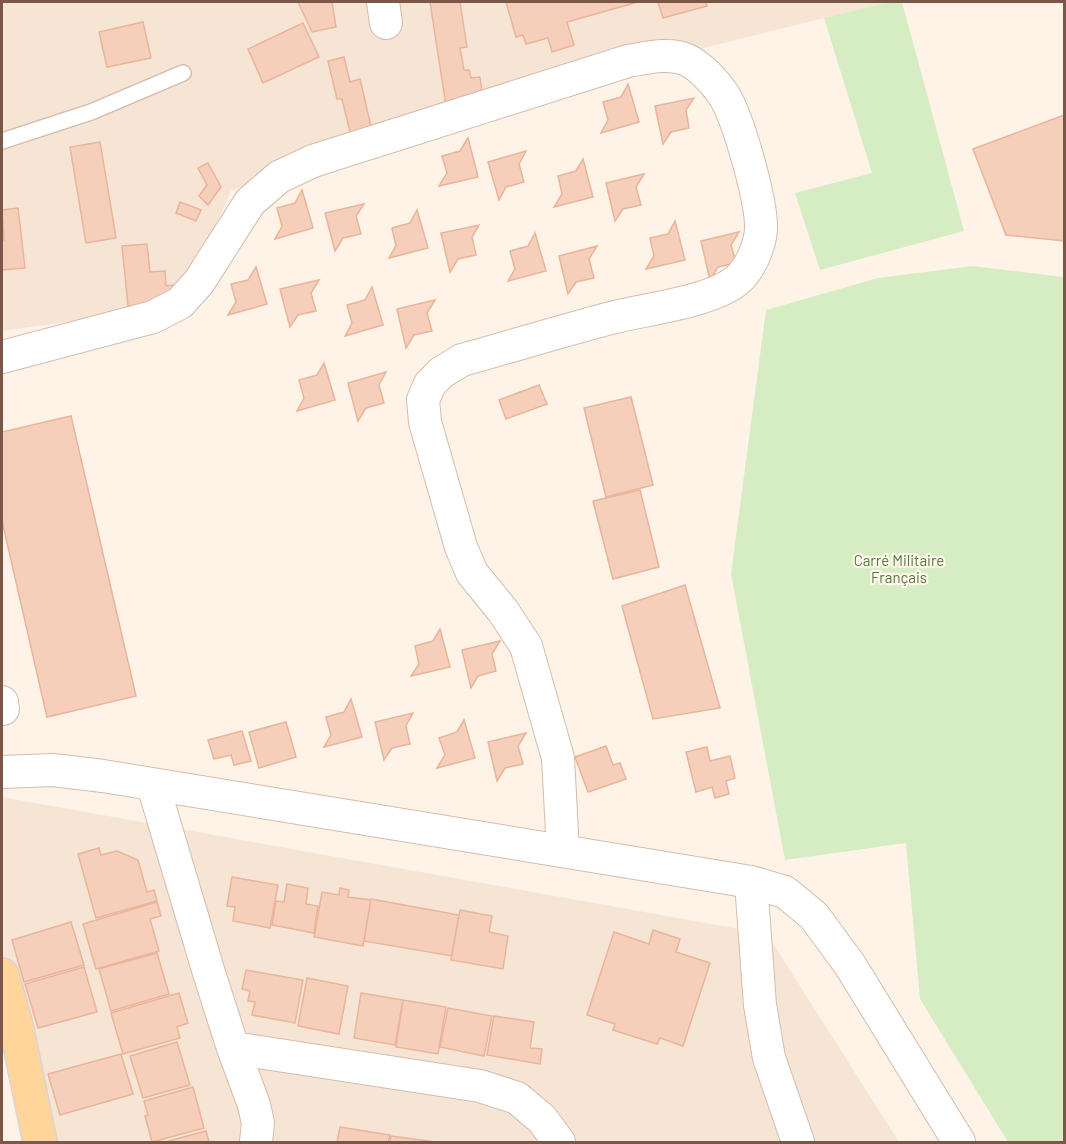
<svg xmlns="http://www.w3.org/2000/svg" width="1066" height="1144" viewBox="0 0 1066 1144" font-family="Barlow,sans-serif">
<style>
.residential{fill:#f6e5d4}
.green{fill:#d6edc3}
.building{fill:#f6cfbb;stroke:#eab49a;stroke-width:1.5}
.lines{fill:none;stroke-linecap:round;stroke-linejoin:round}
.lane-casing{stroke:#d4bcad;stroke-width:18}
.street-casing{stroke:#d4bcad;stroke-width:34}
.primary-casing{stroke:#dcd3cf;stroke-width:36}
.lane{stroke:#fff;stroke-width:15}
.street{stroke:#fff;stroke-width:32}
.primary{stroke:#ffd59c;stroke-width:33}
.labels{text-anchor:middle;stroke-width:4.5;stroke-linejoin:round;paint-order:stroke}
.park-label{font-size:15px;fill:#527a3c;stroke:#fff7ee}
</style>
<rect width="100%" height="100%" fill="#fef3e6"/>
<g class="residential">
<path d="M 2,2 L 889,2 L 381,128 L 231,191 L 179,306 L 2,331 Z"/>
<path d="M 2,797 L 767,934 L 899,1142 L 38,1142 L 2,984 Z"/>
</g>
<g class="green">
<path d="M 889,2 L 902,2 L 964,231 L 820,270 L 795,193 L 872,173 L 824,18 Z"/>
<path d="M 973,266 L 1064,277 L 1064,1142 L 1008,1142 L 920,999 L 906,843 L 785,860 L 731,574 L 766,310 L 878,278 Z"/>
</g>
<g class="building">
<path d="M 298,2 L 332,2 L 336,27 L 312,32 Z"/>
<path d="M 430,2 L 460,2 L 467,47 L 460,48 L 464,70 L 469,70 L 471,78 L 480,77 L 483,100 L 446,106 Z"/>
<path d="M 506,2 L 638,2 L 567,22 L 574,45 L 552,52 L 548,38 L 526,44 L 523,35 L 516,37 Z"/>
<path d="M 658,2 L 706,2 L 707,6 L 663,18 Z"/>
<path d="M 143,22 L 151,58 L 107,67 L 99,32 Z"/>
<path d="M 303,23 L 319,57 L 263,83 L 248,49 Z"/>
<path d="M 344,57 L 350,82 L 360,79 L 372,131 L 351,136 L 342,99 L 337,99 L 328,61 Z"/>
<path d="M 628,84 L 639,122 L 601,133 L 608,120 L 603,102 L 621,97 Z"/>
<path d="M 694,98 L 686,110 L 689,128 L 671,132 L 663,144 L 655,106 Z"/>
<path d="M 1064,115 L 1064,241 L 1006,235 L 973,149 Z"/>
<path d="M 468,138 L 478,177 L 439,186 L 447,173 L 442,156 L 460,151 Z"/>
<path d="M 100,142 L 116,238 L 86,243 L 70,147 Z"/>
<path d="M 526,151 L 519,164 L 524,182 L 506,187 L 499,200 L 488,162 Z"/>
<path d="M 583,159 L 593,197 L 554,207 L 562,194 L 558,176 L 576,171 Z"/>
<path d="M 208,163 L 221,187 L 208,205 L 199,196 L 207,185 L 198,168 Z"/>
<path d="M 644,174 L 636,187 L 641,205 L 623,209 L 615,221 L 606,183 Z"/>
<path d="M 302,190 L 313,228 L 275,239 L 282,226 L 277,208 L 295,203 Z"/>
<path d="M 180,202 L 201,210 L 196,221 L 176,213 Z"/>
<path d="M 364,204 L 356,216 L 361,234 L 343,238 L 335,251 L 325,213 Z"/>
<path d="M 18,208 L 25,268 L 2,270 L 2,240 L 4,240 L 2,210 Z"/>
<path d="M 417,210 L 428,248 L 389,258 L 396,246 L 392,228 L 410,223 Z"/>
<path d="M 675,221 L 685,260 L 646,269 L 654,256 L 650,238 L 668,234 Z"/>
<path d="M 479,225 L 472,237 L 476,255 L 458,259 L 450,272 L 441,233 Z"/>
<path d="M 739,232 L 731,245 L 736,263 L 718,267 L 710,280 L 701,241 Z"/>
<path d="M 535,233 L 546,271 L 508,281 L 515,269 L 510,251 L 528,246 Z"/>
<path d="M 147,244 L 150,272 L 165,271 L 166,286 L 174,285 L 176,302 L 128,306 L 122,246 Z"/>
<path d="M 597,246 L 589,259 L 594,278 L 576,282 L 568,294 L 559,256 Z"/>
<path d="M 256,267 L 267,304 L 228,315 L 236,302 L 231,284 L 248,280 Z"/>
<path d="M 319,280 L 311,293 L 316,311 L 298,315 L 290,327 L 280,289 Z"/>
<path d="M 372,287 L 383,325 L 345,336 L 352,323 L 347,305 L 365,300 Z"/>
<path d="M 435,300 L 427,313 L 432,331 L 414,335 L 406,348 L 397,309 Z"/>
<path d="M 324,363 L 335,400 L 297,411 L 304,398 L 299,380 L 317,375 Z"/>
<path d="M 386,372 L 379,385 L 384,403 L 366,408 L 358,421 L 348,383 Z"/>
<path d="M 539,385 L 547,404 L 506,419 L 499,400 Z"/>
<path d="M 631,397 L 653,485 L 606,497 L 584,408 Z"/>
<path d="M 71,416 L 136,696 L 47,717 L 2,521 L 2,432 Z"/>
<path d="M 640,490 L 659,567 L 613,579 L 593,501 Z"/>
<path d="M 685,585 L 720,708 L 653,719 L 622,606 Z"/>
<path d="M 440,629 L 450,667 L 411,676 L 419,664 L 415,646 L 433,641 Z"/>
<path d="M 500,641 L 492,654 L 496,671 L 478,676 L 471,688 L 462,650 Z"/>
<path d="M 351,699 L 362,737 L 324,747 L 331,735 L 326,717 L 344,712 Z"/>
<path d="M 413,713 L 406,726 L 410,744 L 392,748 L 384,760 L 375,722 Z"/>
<path d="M 464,720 L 475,758 L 437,768 L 445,755 L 439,738 L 457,732 Z"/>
<path d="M 286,722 L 296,757 L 259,768 L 249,732 Z"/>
<path d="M 242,731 L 251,761 L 234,765 L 231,755 L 214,759 L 208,740 Z"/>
<path d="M 526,733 L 518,746 L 523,764 L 505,768 L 497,781 L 488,742 Z"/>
<path d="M 606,746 L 613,765 L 620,763 L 626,779 L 588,792 L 575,757 Z"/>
<path d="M 707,747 L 710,761 L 730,756 L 735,778 L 726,781 L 729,794 L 715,798 L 712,787 L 696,792 L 686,752 Z"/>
<path d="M 99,848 L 101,855 L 117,851 L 138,860 L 147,892 L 154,890 L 157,901 L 96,918 L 78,854 Z"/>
<path d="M 232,877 L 278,885 L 270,928 L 233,921 L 235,907 L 227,906 Z"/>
<path d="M 287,884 L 308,888 L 306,904 L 318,906 L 314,933 L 272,925 L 276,901 L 284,902 Z"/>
<path d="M 340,888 L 349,890 L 348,897 L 371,900 L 363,946 L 314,937 L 322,892 L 339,895 Z"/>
<path d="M 371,899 L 459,915 L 452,956 L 364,941 Z"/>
<path d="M 157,902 L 161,916 L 150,919 L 159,951 L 96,969 L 83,924 Z"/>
<path d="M 460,910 L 492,916 L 489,932 L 508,936 L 503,969 L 451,960 Z"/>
<path d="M 71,922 L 84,965 L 24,982 L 12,940 Z"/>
<path d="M 653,930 L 680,939 L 676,952 L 710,963 L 683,1046 L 660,1038 L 657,1044 L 613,1030 L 615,1024 L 587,1015 L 614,932 L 649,944 Z"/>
<path d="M 157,953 L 169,994 L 111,1011 L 99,969 Z"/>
<path d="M 84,967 L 97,1012 L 38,1028 L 25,984 Z"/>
<path d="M 246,970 L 303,980 L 295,1023 L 252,1015 L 255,1002 L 248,1001 L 250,991 L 242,989 Z"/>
<path d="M 307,978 L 348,986 L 339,1034 L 298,1026 Z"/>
<path d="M 179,993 L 188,1023 L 177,1027 L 180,1038 L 123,1054 L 111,1013 Z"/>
<path d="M 361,993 L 403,1000 L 395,1045 L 354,1038 Z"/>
<path d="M 403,1000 L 446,1007 L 438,1054 L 396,1047 Z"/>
<path d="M 448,1008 L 492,1016 L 484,1056 L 440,1047 Z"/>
<path d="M 494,1016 L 534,1022 L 530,1048 L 542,1049 L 540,1064 L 487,1055 Z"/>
<path d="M 177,1042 L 190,1085 L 143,1098 L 130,1056 Z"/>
<path d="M 121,1054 L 133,1094 L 60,1115 L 48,1074 Z"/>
<path d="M 193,1087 L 204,1128 L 152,1142 L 145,1116 L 148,1115 L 144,1101 Z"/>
<path d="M 340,1127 L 390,1135 L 388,1142 L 337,1142 Z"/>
<path d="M 206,1131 L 209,1142 L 170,1142 L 169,1141 Z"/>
<path d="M 391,1136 L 436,1142 L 390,1142 Z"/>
</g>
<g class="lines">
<defs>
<path id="lane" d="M 2,141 L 91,112 L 183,73"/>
<g id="street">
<path d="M 383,2 L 386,23"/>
<path d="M 2,357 L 153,317 L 180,303 L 199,282 L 250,202 L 279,177 L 313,161 L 628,61 C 646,58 669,52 687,60 C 700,66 715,82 723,94 C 738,116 762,202 761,229 C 760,246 750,270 736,281 C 712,301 648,309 615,317 C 564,330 513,346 462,360 L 442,372 L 430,384 L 423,400 L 425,422 L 461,547 L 472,573 L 503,611 L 526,646 L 558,758 L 563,851"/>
<path d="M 2,702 L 3,709"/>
<path d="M 2,772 L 53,770 L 103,776 L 751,882 L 785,892 L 814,916 L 850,965 L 959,1142"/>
<path d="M 153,785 L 209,973 L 233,1048 L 480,1086 L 517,1098 L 542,1119 L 559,1142"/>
<path d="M 751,882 L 760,1005 L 769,1058 L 798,1142"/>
<path d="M 233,1048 L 254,1105 L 258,1123 L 256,1142"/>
</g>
<path id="primary" d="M 2,975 L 17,1030 L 40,1142"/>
</defs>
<use href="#lane" class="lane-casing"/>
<use href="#street" class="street-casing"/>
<use href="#primary" class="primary-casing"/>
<use href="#lane" class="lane"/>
<use href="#street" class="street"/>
<use href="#primary" class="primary"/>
</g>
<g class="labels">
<g class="park-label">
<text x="899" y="566">Carré Militaire<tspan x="899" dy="17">Français</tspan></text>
</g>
</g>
<rect width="1066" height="1144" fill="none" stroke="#7a5748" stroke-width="6"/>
</svg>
